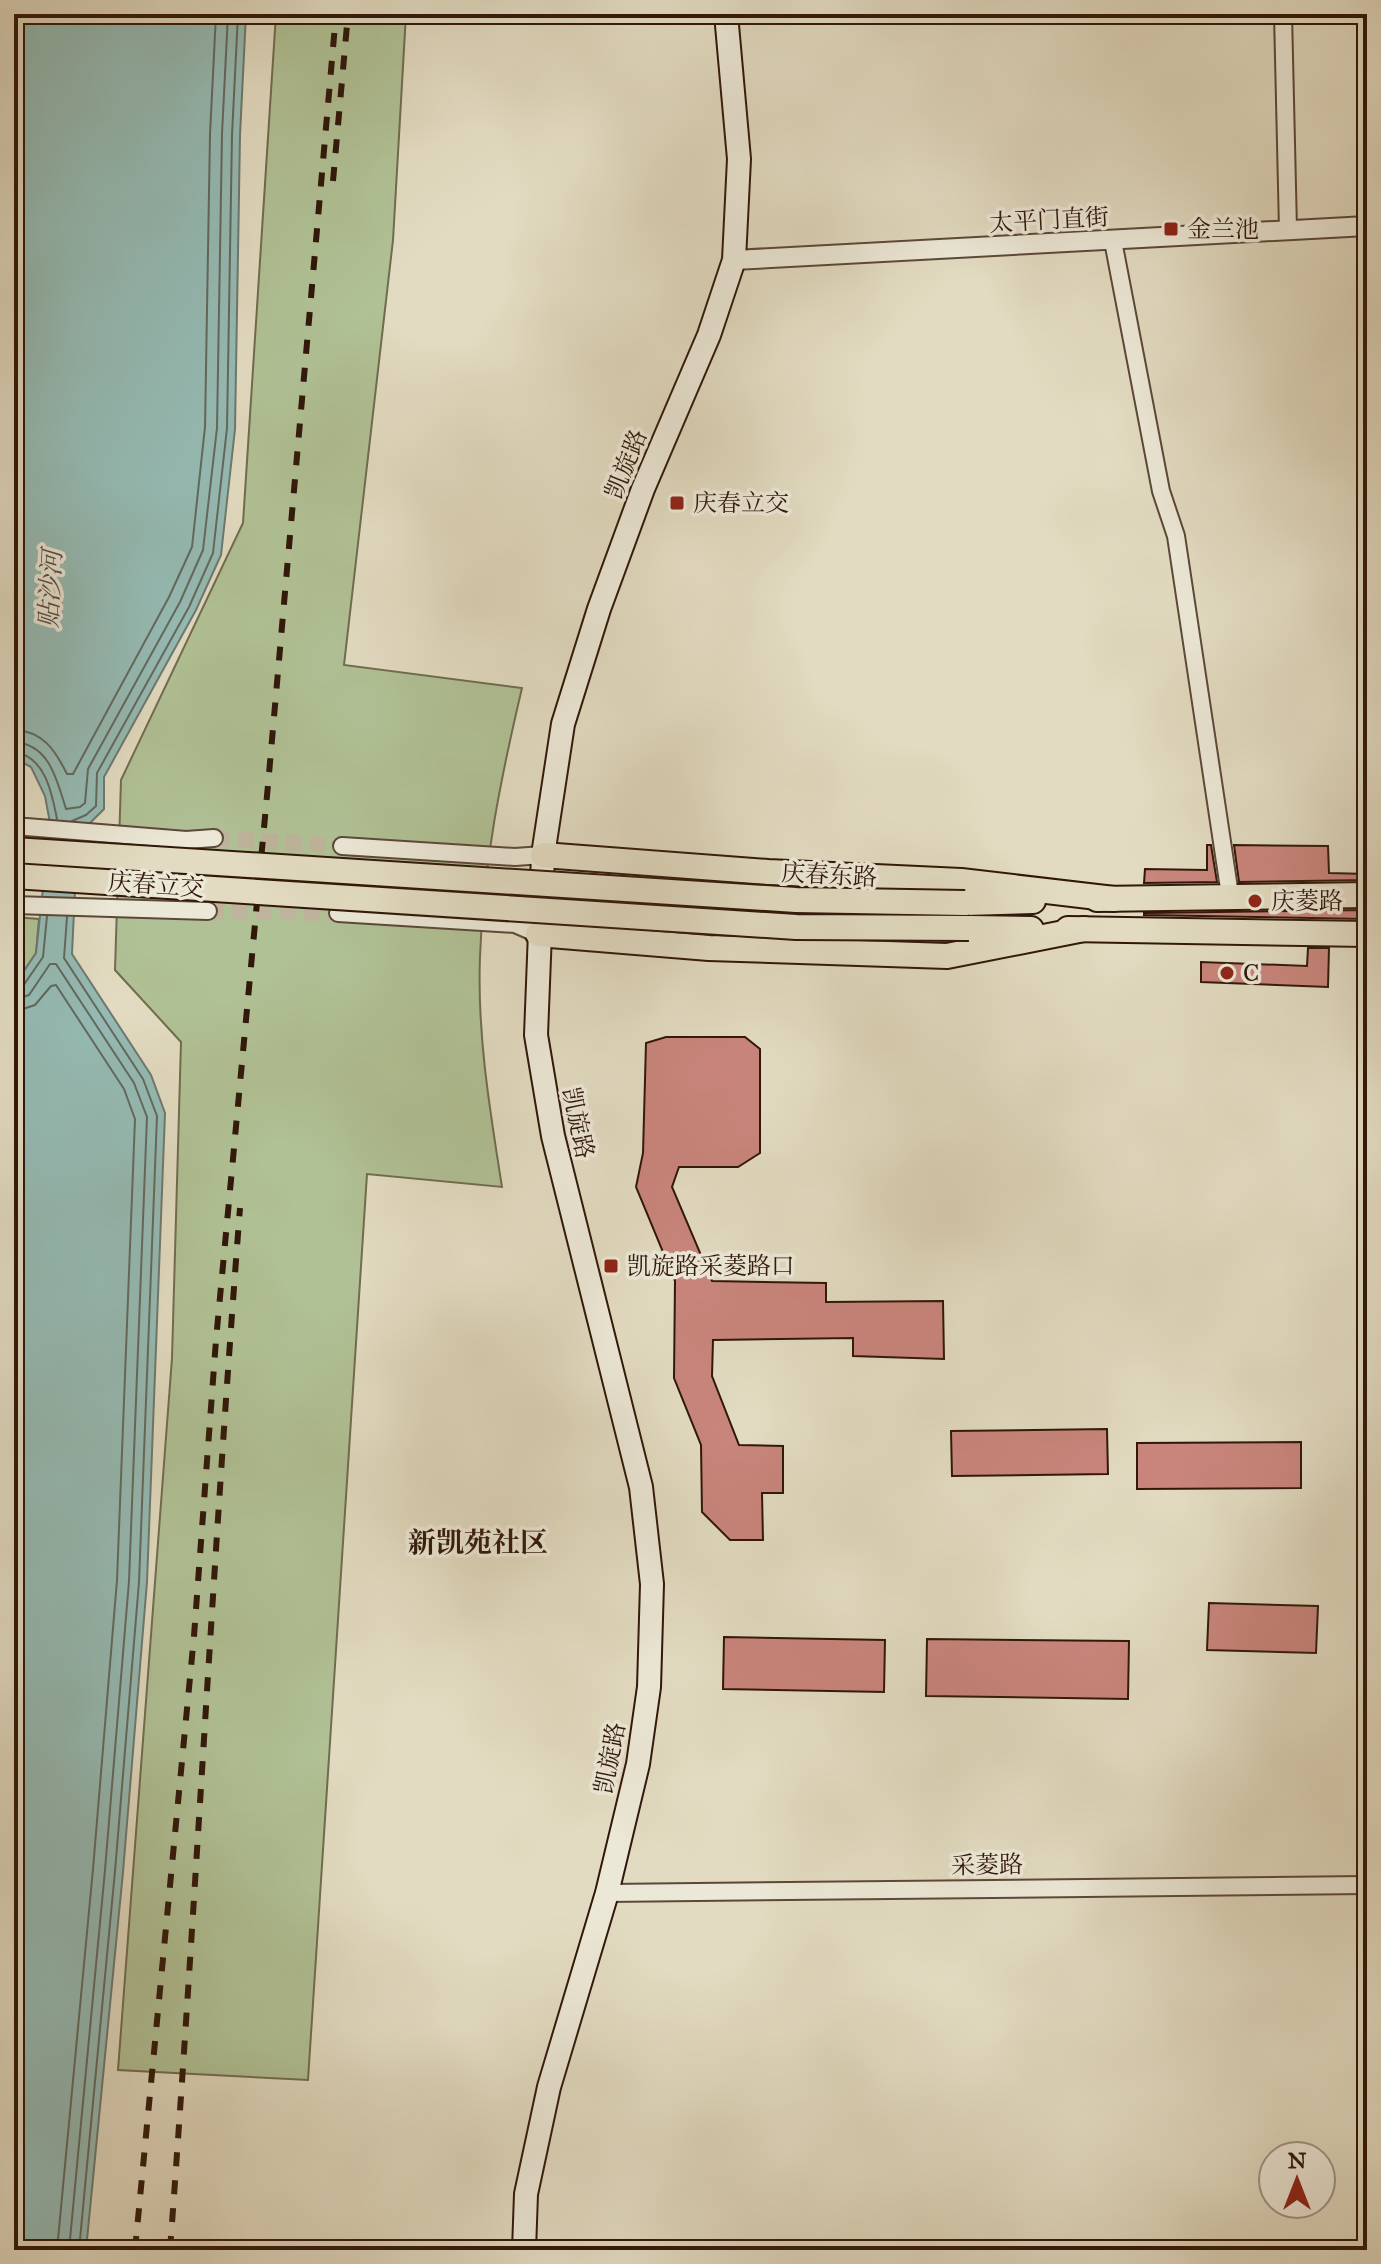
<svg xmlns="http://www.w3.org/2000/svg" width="1381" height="2264" viewBox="0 0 1381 2264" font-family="'IM FELL Great Primer','Noto Serif SC',serif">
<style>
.green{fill:#b0c195;stroke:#706c50;stroke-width:2}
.water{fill:#95bbb4;stroke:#6d7970;stroke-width:2}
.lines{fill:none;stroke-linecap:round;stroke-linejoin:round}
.shore{stroke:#62695f;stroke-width:2}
.building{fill:#c9857c;stroke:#30170a;stroke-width:2}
.minor-tunnel{stroke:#beb49c;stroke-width:16;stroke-dasharray:16 8;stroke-linecap:butt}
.minor-casing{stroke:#5c4838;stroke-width:20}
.tertiary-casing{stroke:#5c4838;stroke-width:22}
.secondary-casing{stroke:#30170a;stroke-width:26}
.primary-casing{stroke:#30170a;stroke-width:28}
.minor{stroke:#ece8d7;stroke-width:16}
.tertiary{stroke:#ece8d7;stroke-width:18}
.secondary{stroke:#ece8d7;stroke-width:22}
.primary{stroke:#e2dbc1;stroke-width:24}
.rail{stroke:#30170a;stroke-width:6;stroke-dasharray:14 14;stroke-linecap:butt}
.primary-bridge-casing{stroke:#30170a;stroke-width:28;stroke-linecap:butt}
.primary-bridge{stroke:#e2dbc1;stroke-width:24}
.poi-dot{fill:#8f2418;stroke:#ece8d7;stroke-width:3}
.labels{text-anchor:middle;stroke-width:7;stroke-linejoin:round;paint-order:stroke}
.street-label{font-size:24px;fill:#30170a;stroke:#ece8d7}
.poi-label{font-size:24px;fill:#30170a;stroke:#ece8d7;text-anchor:start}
.water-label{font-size:26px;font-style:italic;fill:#535046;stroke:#ece8d7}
.quarter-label{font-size:28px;font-weight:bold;fill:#30170a;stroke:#ece8d7}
</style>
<rect width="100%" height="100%" fill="#e2dbc1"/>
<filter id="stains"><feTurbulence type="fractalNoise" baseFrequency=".0025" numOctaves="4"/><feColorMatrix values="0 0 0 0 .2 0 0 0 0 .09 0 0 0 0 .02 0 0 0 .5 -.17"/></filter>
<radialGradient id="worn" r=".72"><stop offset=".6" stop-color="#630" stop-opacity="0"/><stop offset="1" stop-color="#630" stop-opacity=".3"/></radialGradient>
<g class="green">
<path d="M 276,14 L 406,14 L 393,240 L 344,665 L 522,688 C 501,777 483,865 480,957 C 477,1034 490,1111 502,1187 L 367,1174 L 308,2080 L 118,2070 L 172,1358 L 181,1042 L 115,970 L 121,780 L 243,523 Z"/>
<path d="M 14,917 L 39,919 L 36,953 L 14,986 Z"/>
</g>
<path class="water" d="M 14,14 L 246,14 L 240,135 L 235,429 L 221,555 L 196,610 L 104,777 L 104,809 L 90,823 L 78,826 L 72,954 L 151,1075 L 165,1113 L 147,1582 L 123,1872 L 86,2250 L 14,2250 L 14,986 L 36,953 L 50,823 L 45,796 L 31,767 L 14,758 Z"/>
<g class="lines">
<g class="shore">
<path d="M 14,730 C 43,731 55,750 67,774 L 73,774 L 169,597 L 192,547 L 205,427 L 210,134 L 216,14"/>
<path d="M 14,742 C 50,744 57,781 66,809 L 80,807 L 85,803 L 88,769 L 180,602 L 203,550 L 217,428 L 222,134 L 228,14"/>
<path d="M 14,752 C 45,756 52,793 57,819"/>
<path d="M 72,821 L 86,815 L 96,806 L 97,773 L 189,607 L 213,553 L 227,428 L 232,135 L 238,14"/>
<path d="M 67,917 L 64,958 L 143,1079 L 157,1116 L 139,1582 L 115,1871 L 79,2250"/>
<path d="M 14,990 L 23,986 L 43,957 L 47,916"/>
<path d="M 14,1000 L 29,995 L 50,964 L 56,964 L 134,1083 L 147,1117 L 129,1581 L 105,1870 L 69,2250"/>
<path d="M 14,1012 L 35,1005 L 51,986 L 56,985 L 124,1089 L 135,1119 L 117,1580 L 93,1869 L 57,2250"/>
</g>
</g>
<g class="building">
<path d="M 1207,845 L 1211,845 L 1217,882 L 1144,883 L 1145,869 L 1207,870 Z"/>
<path d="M 1234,845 L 1328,846 L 1329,873 L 1367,874 L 1367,880 L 1239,882 Z"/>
<path d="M 1367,910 L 1367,919 L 1144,915 L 1144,913 Z"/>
<path d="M 1308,948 L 1329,948 L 1328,987 L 1201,982 L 1201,962 L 1307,966 Z"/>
<path d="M 666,1037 L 745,1037 L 760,1049 L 760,1153 L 738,1167 L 679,1167 L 672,1187 L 712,1281 L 826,1283 L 826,1302 L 943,1301 L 944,1359 L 853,1356 L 853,1338 L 713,1340 L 712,1376 L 739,1445 L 783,1446 L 783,1493 L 762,1493 L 763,1540 L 730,1540 L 702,1512 L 701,1445 L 674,1378 L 675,1281 L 636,1187 L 643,1153 L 646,1043 Z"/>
<path d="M 1107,1429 L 1108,1474 L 952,1476 L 951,1431 Z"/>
<path d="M 1301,1442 L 1301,1488 L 1137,1489 L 1137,1443 Z"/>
<path d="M 1209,1603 L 1318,1606 L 1316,1653 L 1207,1650 Z"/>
<path d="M 724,1637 L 885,1640 L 884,1692 L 723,1689 Z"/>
<path d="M 927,1639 L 1129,1641 L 1128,1699 L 926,1696 Z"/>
</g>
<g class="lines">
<g class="minor-tunnel">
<path d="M 214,838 L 342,846"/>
<path d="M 208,911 L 338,913"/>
</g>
<defs>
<g id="minor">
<path d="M 1283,14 L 1288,230"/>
<path d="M 1113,241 L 1161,491 L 1176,536 L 1230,895"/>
<path d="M 14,826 L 186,840 L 214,838"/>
<path d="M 342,846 L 515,857 L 543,855"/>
<path d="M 14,905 L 208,911"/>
<path d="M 338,913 L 515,924 L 538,934"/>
<path d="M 607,1893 L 1367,1885"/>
</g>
<path id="tertiary" d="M 734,260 L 1367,226"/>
<path id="secondary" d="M 524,2250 L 526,2194 L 549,2087 L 607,1893 L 638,1764 L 649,1687 L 652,1584 L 641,1487 L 553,1136 L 536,1035 L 543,855 L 563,724 L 599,609 L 643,489 L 709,335 L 734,260 L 739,159 L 726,14"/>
<g id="primary">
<path d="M 543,855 L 768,872 L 961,881 L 1114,899"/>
<path d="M 1097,899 L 1367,895"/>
<path d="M 965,903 L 1033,901"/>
<path d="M 969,928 L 1031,929"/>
<path d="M 1068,929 L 1367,934"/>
<path d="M 538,934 L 709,948 L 947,956 L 1084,929"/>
</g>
</defs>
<use href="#minor" class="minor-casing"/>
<use href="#tertiary" class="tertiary-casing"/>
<use href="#secondary" class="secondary-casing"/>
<use href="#primary" class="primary-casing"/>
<use href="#minor" class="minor"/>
<use href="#tertiary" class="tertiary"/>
<use href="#secondary" class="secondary"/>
<use href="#primary" class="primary"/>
<g class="rail">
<path d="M 333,181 L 348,14"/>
<path d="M 135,2250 L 194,1636 L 216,1340 L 268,785 L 336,14"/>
<path d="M 170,2250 C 196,1903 213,1555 240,1208"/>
</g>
<defs>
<g id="primary-bridge">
<path d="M 14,850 L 796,900 L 965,903"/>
<path d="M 14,876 L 796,927 L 969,928"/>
</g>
</defs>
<use href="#primary-bridge" class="primary-bridge-casing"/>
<use href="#primary-bridge" class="primary-bridge"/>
</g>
<g class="poi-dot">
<rect x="1163" y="221" width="16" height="16" rx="4"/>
<rect x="669" y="495" width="16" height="16" rx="4"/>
<circle cx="1255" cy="901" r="8"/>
<circle cx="1227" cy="973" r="8"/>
<rect x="603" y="1258" width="16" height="16" rx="4"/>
</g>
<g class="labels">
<g class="street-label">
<text transform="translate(1049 220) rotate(-3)" y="8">太平门直街</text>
<text transform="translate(626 464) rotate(-68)" y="8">凯旋路</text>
<text transform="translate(829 875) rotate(3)" y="8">庆春东路</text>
<text transform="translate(156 885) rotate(4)" y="8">庆春立交</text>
<text transform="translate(578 1123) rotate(78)" y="8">凯旋路</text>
<text transform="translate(610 1758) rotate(-79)" y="8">凯旋路</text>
<text transform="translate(987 1865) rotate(-1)" y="8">采菱路</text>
</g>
<g class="poi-label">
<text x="1187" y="237">金兰池</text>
<text x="693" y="511">庆春立交</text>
<text x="1271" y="909">庆菱路</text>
<text x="1243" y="981">C</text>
<text x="627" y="1274">凯旋路采菱路口</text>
</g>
<g class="water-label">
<text transform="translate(50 589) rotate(-87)" y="9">贴沙河</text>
</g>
<g class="quarter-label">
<text x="478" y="1552">新凯苑社区</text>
</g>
</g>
<rect width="1381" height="2264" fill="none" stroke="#e2dbc1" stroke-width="48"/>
<rect x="16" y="16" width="1349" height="2232" fill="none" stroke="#30170a" stroke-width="4"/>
<rect x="24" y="24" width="1333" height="2216" fill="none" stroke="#30170a" stroke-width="2"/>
<g transform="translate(1297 2180)"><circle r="38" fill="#ece8d7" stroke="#a19485" stroke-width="2"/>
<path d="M0-6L14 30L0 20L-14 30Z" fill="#8f2418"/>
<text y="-12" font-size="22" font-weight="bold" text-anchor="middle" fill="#30170a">N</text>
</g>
<rect width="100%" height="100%" filter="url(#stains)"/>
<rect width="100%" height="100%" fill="url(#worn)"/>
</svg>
